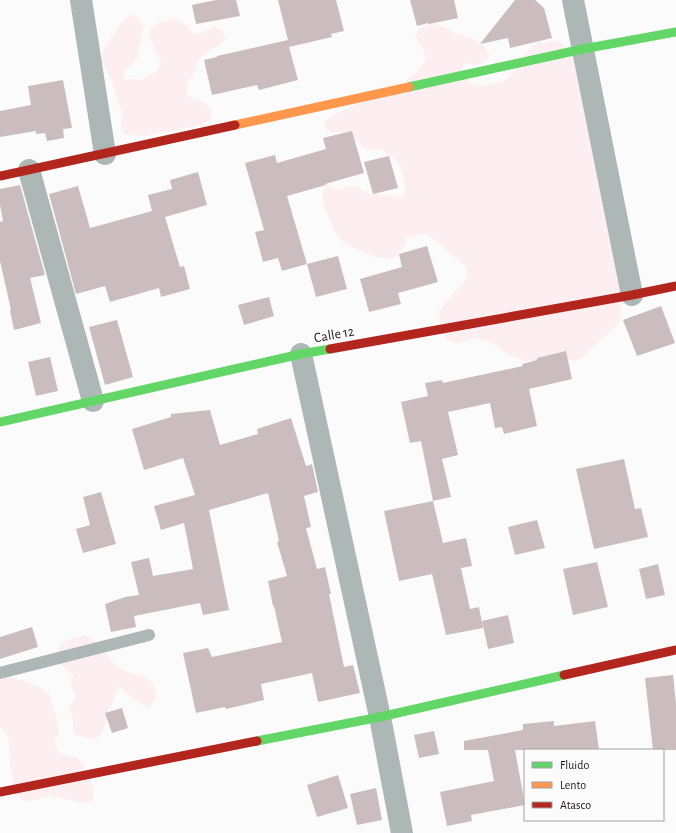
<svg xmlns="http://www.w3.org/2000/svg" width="676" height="833" viewBox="0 0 676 833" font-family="'Alegreya Sans',sans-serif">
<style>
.green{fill:#fdeff1}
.building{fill:#cbbdbf}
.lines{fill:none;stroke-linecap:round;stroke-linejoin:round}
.lane{stroke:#adb8b6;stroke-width:12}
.street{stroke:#adb8b6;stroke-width:22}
.fast{stroke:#63d668;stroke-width:9}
.slow{stroke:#ff974d;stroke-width:9}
.jam{stroke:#b3261e;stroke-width:9}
.labels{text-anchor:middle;stroke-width:4;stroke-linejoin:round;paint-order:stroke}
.street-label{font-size:14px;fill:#211617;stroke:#fbfbfb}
</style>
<rect width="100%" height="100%" fill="#fbfbfb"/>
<g class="green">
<path d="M 133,14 L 140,20 L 143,29 L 137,58 L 132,65 L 124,71 L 123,79 L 132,79 L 141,80 L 157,71 L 161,63 L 149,36 L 151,27 C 162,21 174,14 185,24 C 190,29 191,31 197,35 L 214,26 L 222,30 L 225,39 L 219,45 L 202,56 L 197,64 L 194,73 L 189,80 L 186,88 L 189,97 L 206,103 L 212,111 L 210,120 L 201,125 L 146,136 L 128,135 L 125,134 L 120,126 L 122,116 L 120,107 L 111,79 L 101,61 L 102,51 L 113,36 L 118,27 L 125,19 Z"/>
<path d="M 429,24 L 438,25 L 448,29 L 455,33 L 473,39 L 484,46 L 489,55 L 484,63 L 476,65 L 466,63 L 461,70 L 472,84 L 482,86 L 500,82 L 509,78 L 514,71 L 524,54 L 540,41 L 544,44 L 555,40 L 563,44 L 579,58 L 626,292 L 620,308 L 621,317 L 618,325 L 604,337 L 583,357 L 574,361 L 544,360 L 525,361 L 507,354 L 490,342 L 473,338 L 456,344 L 447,340 L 441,332 L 439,311 L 444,304 L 463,283 L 468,275 L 465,266 L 429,235 L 419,234 L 407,238 C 404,249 401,252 392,259 L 373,257 L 347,245 L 340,238 L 334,230 L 323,204 L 322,194 L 326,185 L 339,190 L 347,187 L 357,186 L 365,193 L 394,197 L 403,196 L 406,187 L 400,166 L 397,162 L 382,150 L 373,150 L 363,147 L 349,134 L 340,131 L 331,132 L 323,126 L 328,119 L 336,114 L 406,81 L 419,69 L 425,61 L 425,52 L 415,36 L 420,28 Z"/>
<path d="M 85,635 C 90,638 96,641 100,646 C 107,652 110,661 118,667 C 130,676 150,672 155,689 C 158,698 154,702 148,708 L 132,698 L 119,686 L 112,704 L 106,713 L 106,722 L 102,732 L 96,739 L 87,738 L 74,734 L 72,715 L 69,706 L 76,700 L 74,692 L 69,684 L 74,676 L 60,664 L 57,655 L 60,646 L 67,640 Z"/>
<path d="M 0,674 L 5,675 L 15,679 L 23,680 L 41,688 L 49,694 L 56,714 L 59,734 L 54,741 L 58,751 L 66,756 L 75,757 L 83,763 L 91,781 L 94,792 L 93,801 L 84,804 L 66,799 L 47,796 L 29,802 L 20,799 L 15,791 L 10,764 L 8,737 L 3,729 L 0,728 Z"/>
</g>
<g class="building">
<path d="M 216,0 L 236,0 L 240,16 L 196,24 L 192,5 Z"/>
<path d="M 278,0 L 336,0 L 344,31 L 331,34 L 332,37 L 289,47 L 298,80 L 259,90 L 257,85 L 212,95 L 204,60 L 217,57 L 217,56 L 288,40 Z"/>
<path d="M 410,0 L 454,0 L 458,18 L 429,24 L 428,23 L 417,26 Z"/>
<path d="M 515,0 L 535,0 L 544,8 L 552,38 L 510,48 L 508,38 L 480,44 Z"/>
<path d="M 63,80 L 72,128 L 63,129 L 64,138 L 47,141 L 45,133 L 36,134 L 36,131 L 0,137 L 0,111 L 31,105 L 28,86 Z"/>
<path d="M 352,131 L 364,173 L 325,184 L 326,185 L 287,196 L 307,264 L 282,271 L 278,258 L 263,262 L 255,232 L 264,230 L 245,163 L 275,155 L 277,163 L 326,149 L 323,138 Z"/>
<path d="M 389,156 L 398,188 L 373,194 L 364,162 Z"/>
<path d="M 198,172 L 207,205 L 165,217 L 180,267 L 184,266 L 190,289 L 161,297 L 159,288 L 110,302 L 105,286 L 76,294 L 49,194 L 78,186 L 90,228 L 152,211 L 148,195 L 172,189 L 170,180 Z"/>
<path d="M 20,185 L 45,275 L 30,278 L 41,323 L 14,330 L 10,311 L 11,310 L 0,261 L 0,222 L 3,221 L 0,205 L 0,189 Z"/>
<path d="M 427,246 L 438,282 L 398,293 L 401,304 L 369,312 L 360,279 L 402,267 L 399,254 Z"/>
<path d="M 338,256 L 347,289 L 316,297 L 307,264 Z"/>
<path d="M 269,297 L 274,316 L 244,325 L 238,305 Z"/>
<path d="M 661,306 L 675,343 L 637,356 L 623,320 Z"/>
<path d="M 117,320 L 133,377 L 105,385 L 89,327 Z"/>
<path d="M 566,351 L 572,379 L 529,389 L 537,426 L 504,434 L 502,427 L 495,428 L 490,403 L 448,412 L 458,455 L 442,459 L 451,497 L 433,501 L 421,441 L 410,443 L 401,402 L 428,396 L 425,383 L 442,380 L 443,383 L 523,366 L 522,364 L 537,360 L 537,358 Z"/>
<path d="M 50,357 L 58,391 L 36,396 L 28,362 Z"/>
<path d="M 210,410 L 220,445 L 258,434 L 257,429 L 291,418 L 306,466 L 312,464 L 318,492 L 304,496 L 311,527 L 306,528 L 317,569 L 325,567 L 331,594 L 329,594 L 344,667 L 353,665 L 360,693 L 318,702 L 312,673 L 261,684 L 264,700 L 226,709 L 225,707 L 196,713 L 183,653 L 208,648 L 212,657 L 282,642 L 274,606 L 273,606 L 268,581 L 287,576 L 277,542 L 279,541 L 268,493 L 209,510 L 229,610 L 203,615 L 200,603 L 134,616 L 136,627 L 111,632 L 105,604 L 125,597 L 139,595 L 131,562 L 149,558 L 153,576 L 193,569 L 184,523 L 161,530 L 154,506 L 195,495 L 183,458 L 144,470 L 132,429 L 171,417 L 171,414 Z"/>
<path d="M 624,459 L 635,509 L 641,508 L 648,537 L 594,549 L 576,469 Z"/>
<path d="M 101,492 L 116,544 L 83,553 L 76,529 L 90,525 L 83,497 Z"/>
<path d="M 433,501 L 443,543 L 466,538 L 472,566 L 461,568 L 470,609 L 479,607 L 483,628 L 446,635 L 432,574 L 399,581 L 384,511 Z"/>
<path d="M 537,520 L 545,548 L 515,555 L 508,527 Z"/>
<path d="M 597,562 L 608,607 L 573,615 L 563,569 Z"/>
<path d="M 658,564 L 665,595 L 646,599 L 639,569 Z"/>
<path d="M 508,615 L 514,643 L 488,649 L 482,621 Z"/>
<path d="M 32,627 L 38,647 L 0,659 L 0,637 Z"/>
<path d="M 673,675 L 676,704 L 676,750 L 653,750 L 645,678 Z"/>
<path d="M 122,708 L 128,728 L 112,733 L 105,713 Z"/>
<path d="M 554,721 L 554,726 L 595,721 L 599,750 L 515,750 L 525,805 L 471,815 L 472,821 L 447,826 L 440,792 L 494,781 L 488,750 L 464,750 L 464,741 L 523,730 L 523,724 Z"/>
<path d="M 434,731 L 439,754 L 419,758 L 414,735 Z"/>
<path d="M 338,775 L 348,808 L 317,817 L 307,785 Z"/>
<path d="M 376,788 L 382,820 L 357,825 L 350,794 Z"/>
</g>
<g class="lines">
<path class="lane" d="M 0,673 L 149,635"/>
<g class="street">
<path d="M 81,0 L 105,154"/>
<path d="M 573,0 L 632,295"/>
<path d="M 29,170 L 93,401"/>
<path d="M 301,354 L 380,717 L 402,833"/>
</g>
<g class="fast">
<path d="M 409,87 L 583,49 L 676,32"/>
<path d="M 0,422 L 301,354 L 330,349"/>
<path d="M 257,741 L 380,717 L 564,675"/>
</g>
<path class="slow" d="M 235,125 L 409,87"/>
<g class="jam">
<path d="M 0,176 L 235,125"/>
<path d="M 330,349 L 632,295 L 676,286"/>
<path d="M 564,675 L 676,650"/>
<path d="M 0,792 L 257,741"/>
</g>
</g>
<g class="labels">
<g class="street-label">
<text transform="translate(334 334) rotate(-10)" y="5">Calle 12</text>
</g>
</g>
<rect x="524" y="749" width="140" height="72" fill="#fbfbfb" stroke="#a49fa0"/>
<rect x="532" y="762" width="20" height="6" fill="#63d668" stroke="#a49fa0"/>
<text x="560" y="769" font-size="12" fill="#211617">Fluido</text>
<rect x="532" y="782" width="20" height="6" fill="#ff974d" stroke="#a49fa0"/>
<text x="560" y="789" font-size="12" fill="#211617">Lento</text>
<rect x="532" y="802" width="20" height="6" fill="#b3261e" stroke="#a49fa0"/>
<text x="560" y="809" font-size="12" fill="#211617">Atasco</text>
</svg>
